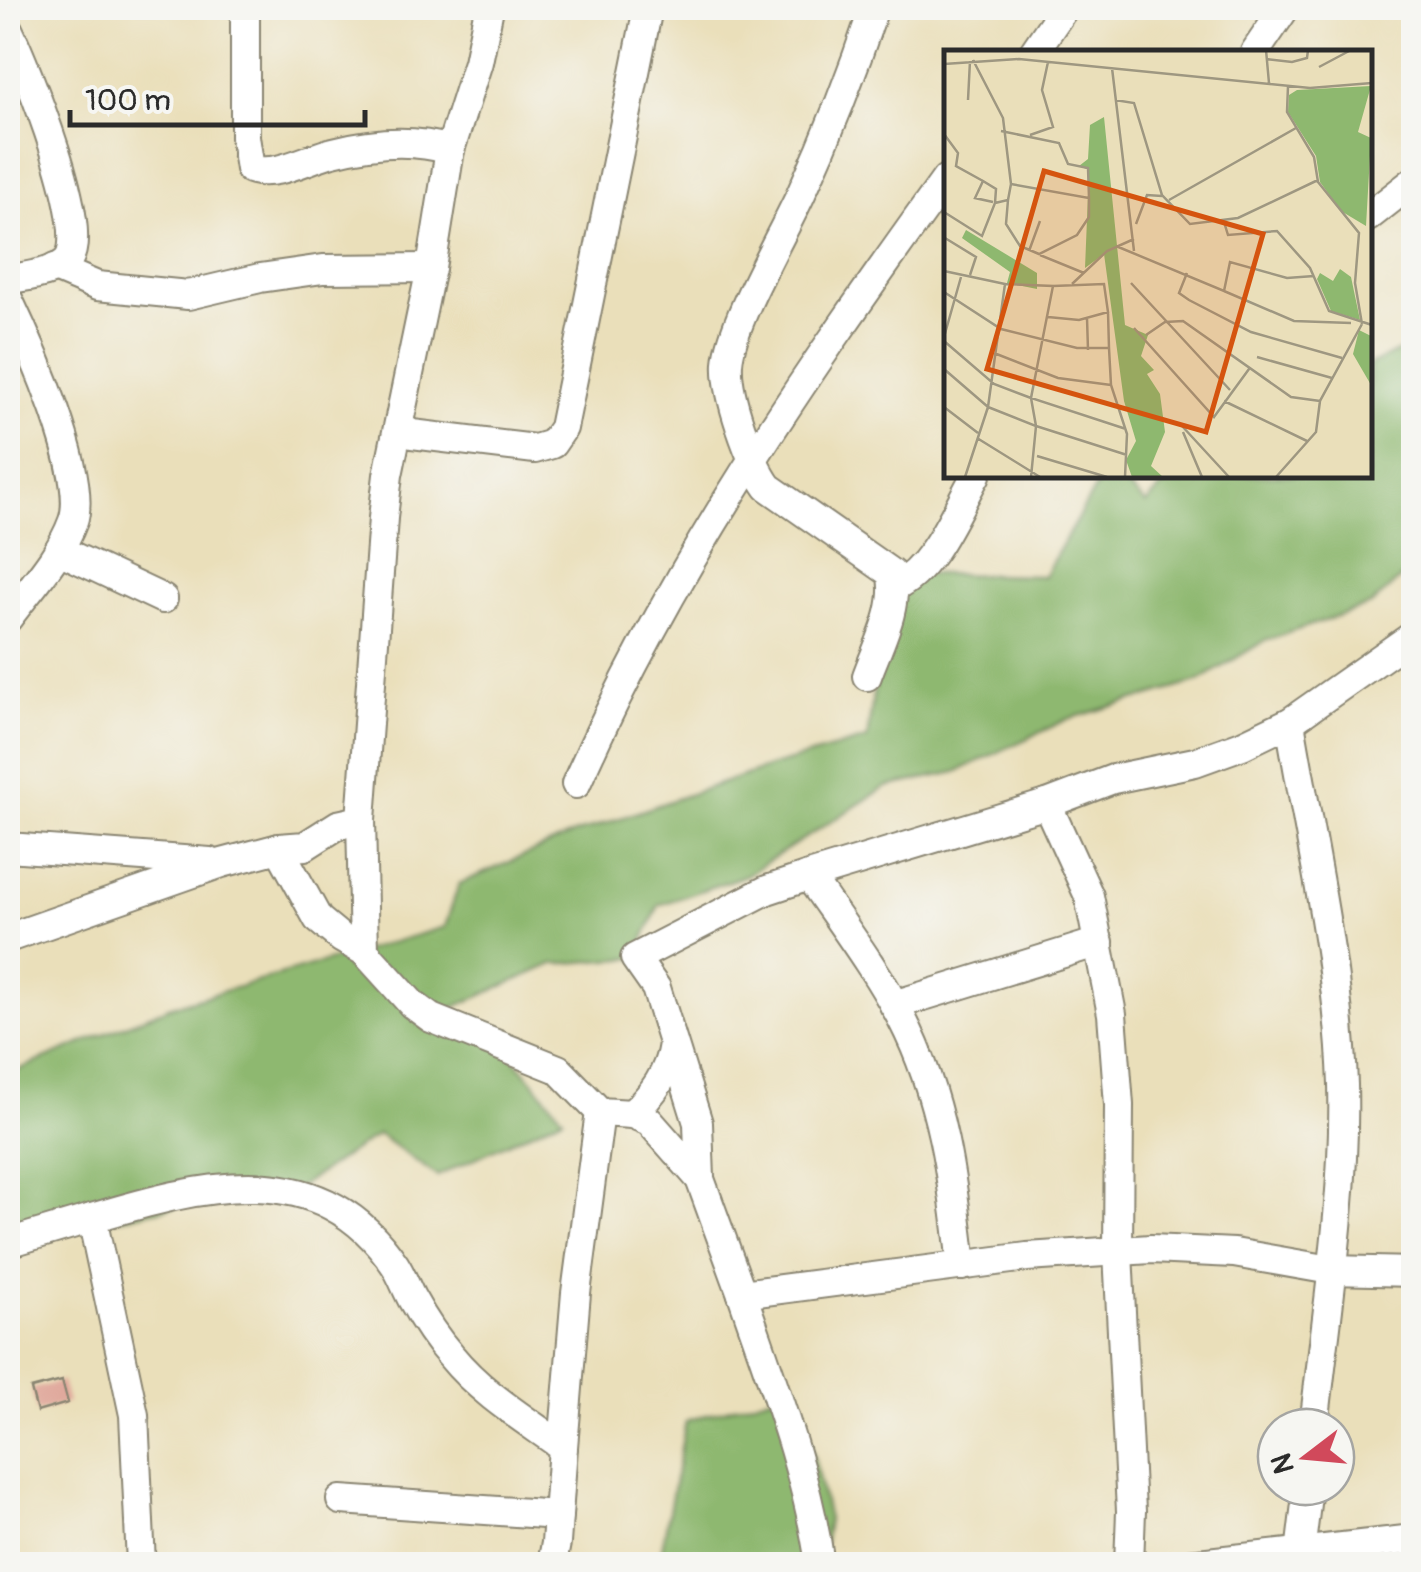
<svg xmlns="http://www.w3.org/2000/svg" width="1421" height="1572" viewBox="0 0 1421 1572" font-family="Pangolin,sans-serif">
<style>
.forest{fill:#8eb86f;stroke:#5c724d;stroke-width:2.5}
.building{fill:#e0a99c}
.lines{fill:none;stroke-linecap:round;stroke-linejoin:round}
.minor-casing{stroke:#8a8572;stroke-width:32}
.minor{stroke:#fff;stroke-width:28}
.inset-road{fill:none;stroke:#9e9781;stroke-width:2.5}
.view{fill:#d5540f;fill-opacity:0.15;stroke:#d5540f;stroke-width:5}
.inset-edge{fill:none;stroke:#2b2b2b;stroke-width:5}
</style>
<rect width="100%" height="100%" fill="#f6f6f2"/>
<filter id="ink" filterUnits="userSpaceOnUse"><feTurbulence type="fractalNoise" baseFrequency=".01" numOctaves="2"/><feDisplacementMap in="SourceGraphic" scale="20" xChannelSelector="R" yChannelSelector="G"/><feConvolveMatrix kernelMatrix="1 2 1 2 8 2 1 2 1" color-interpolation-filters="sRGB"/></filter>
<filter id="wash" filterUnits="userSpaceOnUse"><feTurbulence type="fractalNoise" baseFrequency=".0048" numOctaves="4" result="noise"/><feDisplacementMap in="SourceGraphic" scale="40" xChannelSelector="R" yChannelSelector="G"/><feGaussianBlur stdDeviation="2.25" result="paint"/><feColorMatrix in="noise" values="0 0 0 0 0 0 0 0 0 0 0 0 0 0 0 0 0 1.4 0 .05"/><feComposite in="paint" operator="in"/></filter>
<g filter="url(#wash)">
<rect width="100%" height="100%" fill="#eadfba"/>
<g class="forest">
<path d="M 1413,345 L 1413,568 L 1371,605 L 1264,641 L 1197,682 L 1068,719 L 956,772 L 886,787 L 746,875 L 659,905 L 635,958 L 553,964 L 432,1017 L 502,1044 L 563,1117 L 437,1176 L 378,1134 L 293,1191 L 268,1186 L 8,1243 L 8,1074 L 169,1007 L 445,927 L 459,884 L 574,834 L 769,767 L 867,739 L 891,573 L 1044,576 L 1103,475 L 1116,475 L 1146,504 L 1173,475 L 1368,475 L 1369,365 Z"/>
<path d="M 791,1390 L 813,1454 L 828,1519 L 821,1564 L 659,1564 L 686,1421 Z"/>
</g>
<g id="blocks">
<path class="building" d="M 62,1381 L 68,1403 L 37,1412 L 31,1389 Z"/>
</g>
</g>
<g filter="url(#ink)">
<use href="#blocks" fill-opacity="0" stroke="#8a8572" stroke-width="2.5"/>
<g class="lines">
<defs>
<g id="minor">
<path d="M 245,8 L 245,137 L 250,169 C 275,178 308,158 333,152 C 372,142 412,138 450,150 L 431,268 L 388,475 L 383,518 L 361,820 L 364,951"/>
<path d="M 8,29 C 24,63 96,236 66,262 C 52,274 25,276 8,280"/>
<path d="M 1034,52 L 1064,8"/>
<path d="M 1255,52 L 1285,8"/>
<path d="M 450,150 L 478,62 L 489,8"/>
<path d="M 1368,217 L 1414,181"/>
<path d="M 55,268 L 97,286 L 188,295 L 260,278 L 323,269 L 431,268"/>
<path d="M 8,299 C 29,343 89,476 73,521 C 60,557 31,587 8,618"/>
<path d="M 400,427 L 412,434 L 535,449 L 552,444 L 563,428 L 648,8"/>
<path d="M 59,550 L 163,599"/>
<path d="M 895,587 C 934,568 955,511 976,475"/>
<path d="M 867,676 C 878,645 900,606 891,573 L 768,487 C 750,462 726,394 728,363 C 731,322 782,236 801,194 C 829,133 853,71 874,8"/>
<path d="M 1290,722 C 1310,842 1339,964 1343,1085 C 1346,1196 1326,1316 1314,1427"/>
<path d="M 576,784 C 674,562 805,375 946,179"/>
<path d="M 1047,804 L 1113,779 L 1195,762 L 1242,745 L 1290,722 L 1414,635"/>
<path d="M 8,847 L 210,862"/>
<path d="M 279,848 L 318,919 L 341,938 L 364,951 L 412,1004 L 431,1018 L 558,1069 L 600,1112 L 632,1114 L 649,1121 L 700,1179"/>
<path d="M 809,876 L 1047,804 L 1089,896 L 1112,1014 L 1119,1105 L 1118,1252 L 1131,1511 L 1129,1564"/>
<path d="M 8,938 L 222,863 L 279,848 L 305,846 L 338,825 L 361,820"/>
<path d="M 894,1005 L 1099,942"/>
<path d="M 632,1114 C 653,1094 669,1073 673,1044"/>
<path d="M 8,1243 L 92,1218"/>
<path d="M 742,1294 L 700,1179 L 698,1123 L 656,988 L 635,958 L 767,890 L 809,876 C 841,923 876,969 902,1019 C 942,1096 953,1181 962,1266"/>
<path d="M 563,1447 L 576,1293 L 600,1112"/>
<path d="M 341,1500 L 558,1515"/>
<path d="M 1300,1553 L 1308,1487"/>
<path d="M 141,1564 L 134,1415 L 92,1218 C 200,1186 320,1152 395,1265 C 402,1276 406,1288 412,1299 C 423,1319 436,1339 451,1356 C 481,1393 524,1419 563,1447 L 556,1543 L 552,1564"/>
<path d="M 820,1564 C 807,1472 772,1382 742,1294 L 1027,1257 L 1151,1249 L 1234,1253 L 1331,1270 L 1414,1272"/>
<path d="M 1189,1564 L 1414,1539"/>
</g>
</defs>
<use href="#minor" class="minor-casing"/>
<use href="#minor" class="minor"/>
</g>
</g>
<g transform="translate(944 50)">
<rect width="428" height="428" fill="#eadfba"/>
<path d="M 427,36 L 414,82 L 427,88 L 422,176 L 397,161 L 376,132 L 372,106 L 344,62 L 345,45 L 353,40 ZM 160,67 L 181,275 L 204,285 L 197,306 L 210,320 L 203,324 L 216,344 L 221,382 L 207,416 L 219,427 L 188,427 L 182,410 L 192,391 L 180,351 L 160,204 L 141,218 L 145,120 L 135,116 L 144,109 L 146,75 ZM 22,180 L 93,223 L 93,239 L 63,233 L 66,222 L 18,188 ZM 396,219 L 407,227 L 416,270 L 387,261 L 373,229 L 376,223 L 389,231 ZM 415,280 L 427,286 L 427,335 L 409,304 Z" fill="#8eb86f"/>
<path class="inset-road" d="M 322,0 L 325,33M 322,9 L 348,12 L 363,8 L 364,0M 29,10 L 59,68 L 67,134 L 64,150 L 51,153M 0,14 L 75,9 L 366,38 L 428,33M 375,17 L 407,0M 168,18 L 190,201M 344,36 L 343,62 L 370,107 L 374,132 L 415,183 L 411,233 L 418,274M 24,50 L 26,11M 171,50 L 190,53 L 218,145 L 246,174 L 294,168 L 374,130M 57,81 L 115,93 L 124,114 L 144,118 L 145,148M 0,84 L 14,103 L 12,116 L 39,131M 86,85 L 109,77 L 98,40 L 104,12M 64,150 L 62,174 L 76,196 L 95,204 L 133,185 L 145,167 L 145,148 L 67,134M 225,150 L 352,78M 0,162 L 38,186 L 51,153 L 52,139 L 39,131 L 31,148 L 49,152M 280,172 L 284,185 L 333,181 L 366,218 L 385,261 L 428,275M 192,174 L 203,145 L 218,146M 1,188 L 32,207 L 26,225M 172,196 L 280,241 L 286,212 L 343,228 L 370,226M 85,201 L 96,171M 96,205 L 140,223M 0,221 L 61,234 L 44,357 L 0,319M 243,223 L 235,243 L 245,250 L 307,282 L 398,308M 187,233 L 286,340M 61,234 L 109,236 L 87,348 L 182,379M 128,234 L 163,201 L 190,189M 280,241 L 350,271 L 407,273M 0,242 L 57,279 L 133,298 L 165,298 L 164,262M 104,267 L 135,270 L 164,262 L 160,234 L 109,236M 143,268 L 144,300M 190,278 L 270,367 L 305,319M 202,285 L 221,272 L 239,271 L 347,347 L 376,351M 0,287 L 17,227M 0,291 L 50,334 L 87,348 L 92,376 L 183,405M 165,298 L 167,335 L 183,384 L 181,427M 50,303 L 114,328 L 167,335M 313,307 L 388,328M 280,351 L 363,391M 0,357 L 34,383M 238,376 L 285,427M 239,382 L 258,427M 33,388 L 96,427M 93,406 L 163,427M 21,427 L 44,357 L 92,376 L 87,427M 332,427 L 372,382 L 376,351 L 418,274"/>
<path class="view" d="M 100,121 L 319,184 L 262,382 L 43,319 Z"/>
<rect width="428" height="428" class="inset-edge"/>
</g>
<rect width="1421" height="1572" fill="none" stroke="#f6f6f2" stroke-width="40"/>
<g transform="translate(1306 1457) rotate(254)"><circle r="48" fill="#f6f6f2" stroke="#a5a5a2" stroke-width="2.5"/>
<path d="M0-8L18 38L0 25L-18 38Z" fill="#d1495b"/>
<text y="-15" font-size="28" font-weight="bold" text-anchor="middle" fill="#2b2b2b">N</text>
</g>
<path d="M70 110v15h295v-15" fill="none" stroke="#2b2b2b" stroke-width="5"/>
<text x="85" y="110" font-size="30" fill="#2b2b2b" stroke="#f6f6f2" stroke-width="8" paint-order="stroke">100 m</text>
</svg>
